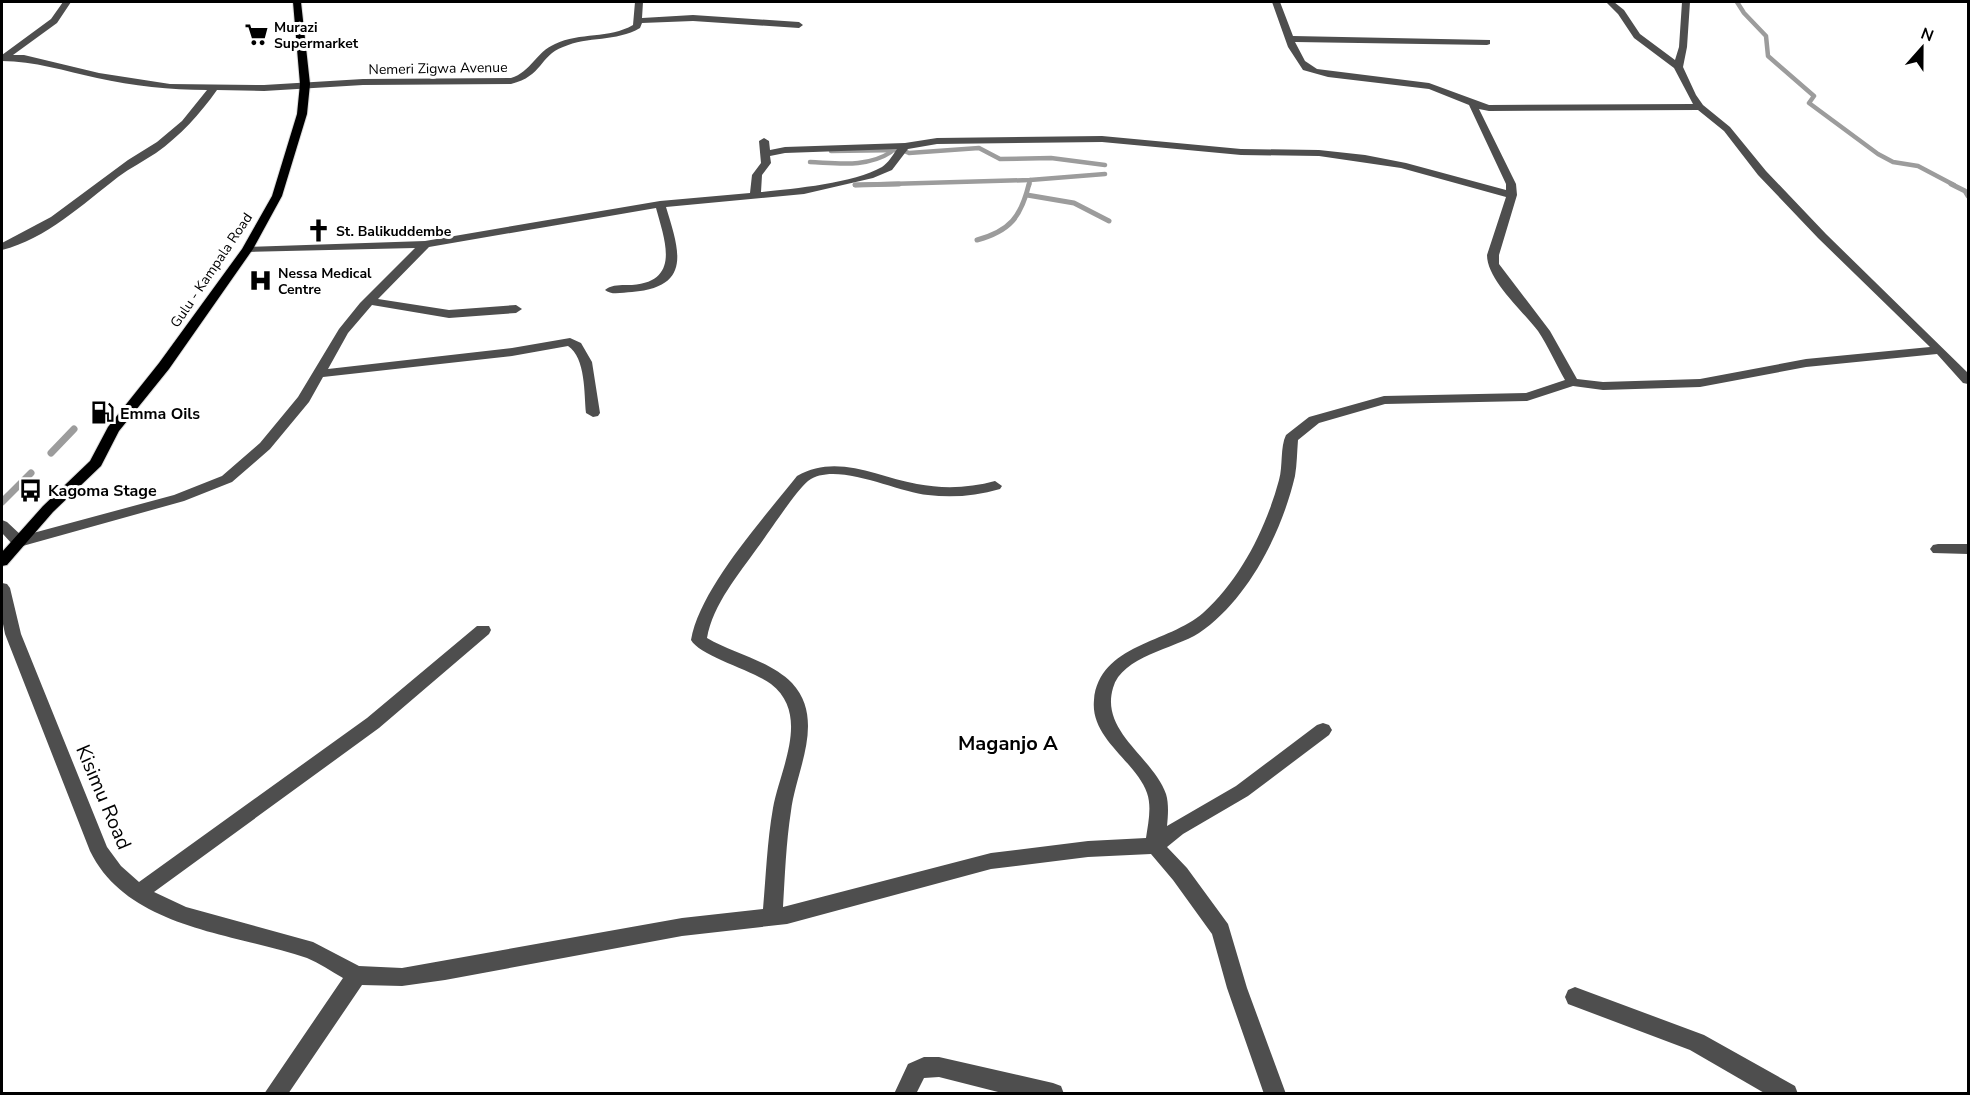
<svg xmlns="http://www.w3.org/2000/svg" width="1970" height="1095" viewBox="0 0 1970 1095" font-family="'Nunito Sans',sans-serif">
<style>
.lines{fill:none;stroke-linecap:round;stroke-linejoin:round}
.stream-far2{stroke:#9c9c9c;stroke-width:4.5}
.stream-far1{stroke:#9c9c9c;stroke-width:5}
.stream{stroke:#9c9c9c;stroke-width:7}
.major-casing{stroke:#dbdbdb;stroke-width:2}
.minor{fill:#4e4e4e;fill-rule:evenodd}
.major{fill:#000;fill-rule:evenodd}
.labels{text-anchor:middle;stroke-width:6;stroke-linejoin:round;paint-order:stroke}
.far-poi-label{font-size:14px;font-weight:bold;fill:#000;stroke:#fff;text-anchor:start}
.far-street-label{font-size:14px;fill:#000;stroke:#fff}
.poi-label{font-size:16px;font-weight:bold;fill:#000;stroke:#fff;text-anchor:start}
.quarter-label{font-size:20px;font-weight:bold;fill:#000;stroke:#fff}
.near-street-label{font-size:20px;fill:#000;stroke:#fff}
</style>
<rect width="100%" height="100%" fill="#fff"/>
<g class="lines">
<g class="stream-far2">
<path d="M 1737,2 L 1744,13 L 1766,36 L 1768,56 L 1814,96 L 1809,103 L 1878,154 L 1893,162 L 1918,166 L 1954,185"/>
<path d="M 831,151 L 902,150 L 909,153 L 979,148 L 1000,159 L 1051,158 L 1105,165"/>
<path d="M 810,162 C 837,163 867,168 891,152"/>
<path d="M 855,185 L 1030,180 L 1105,174"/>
<path d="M 1029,185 L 1030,180"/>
</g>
<g class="stream-far1">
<path d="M 1951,184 L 1965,191 L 1968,196"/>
<path d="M 855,185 L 899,184"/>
<path d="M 1027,195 L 1074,203 L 1109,221"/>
<path d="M 977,240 C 1010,231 1021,217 1029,184"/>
</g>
<g class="stream">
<path d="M 51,453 L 74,429"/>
<path d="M 2,502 L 31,473"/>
</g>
<defs>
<path id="major" d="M 293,2 L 301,2 L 310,84 L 307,114 L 282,196 L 253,249 L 169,369 L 119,431 L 101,466 L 53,512 L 7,565 L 2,566 L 2,552 L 43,506 L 90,461 L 108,427 L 159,363 L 242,249 L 272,196 L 297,114 L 300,84 Z"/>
</defs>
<use href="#major" class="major-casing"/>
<g class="minor">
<path d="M 63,2 L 71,2 L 57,23 L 13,55 L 24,55 L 99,73 L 170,84 L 264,85 L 363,79 L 511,78 C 531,72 536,52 555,44 C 580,32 609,39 633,25 L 635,2 L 643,2 L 642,18 L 693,15 L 799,22 L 803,25 L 799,28 L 693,21 L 642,23 L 640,28 C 616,42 588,36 563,47 C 539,56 543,76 511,84 L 363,85 L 264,91 L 217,90 C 200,114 180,136 156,153 C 144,161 130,168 118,177 C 83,204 46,239 2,250 L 2,243 L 51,217 L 128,160 L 157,142 L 182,121 L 207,90 C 170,90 133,86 97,78 C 65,71 34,61 2,61 L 2,55 L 51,19 Z"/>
<path d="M 1272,2 L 1280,2 L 1293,36 L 1490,40 L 1490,44 L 1487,45 L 1295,42 L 1305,61 L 1317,69 L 1429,83 L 1489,105 L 1693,104 L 1674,68 L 1634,38 L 1618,14 L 1606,2 L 1614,2 L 1624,10 L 1640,34 L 1675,60 L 1679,47 L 1682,2 L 1690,2 L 1687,47 L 1683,67 L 1696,95 L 1703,105 L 1730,127 L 1766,171 L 1826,234 L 1968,373 L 1968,384 L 1963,383 L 1937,354 L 1806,367 L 1700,387 L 1603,390 L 1573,386 L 1527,401 L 1385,404 L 1319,423 L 1298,440 C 1297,452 1297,464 1295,476 C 1282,532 1248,600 1199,633 C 1174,649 1122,656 1113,688 C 1100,732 1153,757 1166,794 C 1169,804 1168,816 1167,826 L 1236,786 L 1317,725 L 1323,723 L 1329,725 L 1332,730 L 1329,735 L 1248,796 L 1183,834 L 1167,847 L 1187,868 L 1228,924 L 1247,988 L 1286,1094 L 1264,1094 L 1227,988 L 1212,934 L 1173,880 L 1151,854 L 1088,857 L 991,869 L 787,924 L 682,936 L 445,980 L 402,986 L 362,985 L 288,1094 L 264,1094 L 343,978 C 331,971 319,963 307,958 C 234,933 128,929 90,851 L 5,634 L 2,619 L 2,583 L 7,584 L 10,588 L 21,634 L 107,847 L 121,866 L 139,882 L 367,718 L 477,626 L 489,626 L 491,630 L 489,634 L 379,728 L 154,892 L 186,907 L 313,942 L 359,966 L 402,968 L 682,918 L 763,909 C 766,876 767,842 773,808 C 780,769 811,715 771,684 C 752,670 700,656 691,640 C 700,588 764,518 797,476 C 837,453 877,477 917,484 C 943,489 970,488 995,481 L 1002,486 L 1000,489 C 976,496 952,498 928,495 C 896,492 835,460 808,481 C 795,492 770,531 758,547 C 739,574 713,604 707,638 C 734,654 769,660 792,683 C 826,720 796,770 791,811 C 786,843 785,875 783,907 L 991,853 L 1088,841 L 1146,838 C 1148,824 1152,807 1147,793 C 1136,761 1090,739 1094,700 C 1099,644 1169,643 1203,613 C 1241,579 1266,528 1279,480 C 1283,466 1280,447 1286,435 L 1309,417 L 1384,396 L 1526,393 L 1565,380 C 1556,364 1548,346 1538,331 C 1523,311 1487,280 1487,255 L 1506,197 L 1401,168 L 1319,156 L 1241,155 L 1102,142 L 937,144 L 908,149 L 892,170 L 873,178 L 804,194 L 666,207 C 679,250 693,287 632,292 C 623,292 612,296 605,290 C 612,284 623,285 632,285 C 681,281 665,241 656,208 L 429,247 L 378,299 L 449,310 L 516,305 L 522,309 L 516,313 L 449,318 L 372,305 L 348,333 L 328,369 L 512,348 L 570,338 L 581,343 L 592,362 L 600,413 L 598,416 L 593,417 L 586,413 C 584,394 586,358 568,346 L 512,356 L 323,377 L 309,402 L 270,449 L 232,482 L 184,501 L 19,547 L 14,546 L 2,533 L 2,520 L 7,522 L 22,536 L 174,495 L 222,476 L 260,443 L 298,397 L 339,329 L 360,303 L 415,248 L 247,252 L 243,251 L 243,247 L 425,241 L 660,201 L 750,193 L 752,175 L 761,163 L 759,141 L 764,138 L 769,141 L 770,150 L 785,147 L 905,143 L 937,138 L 1102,136 L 1241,149 L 1319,150 L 1365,155 L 1406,163 L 1506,190 L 1506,184 L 1469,105 L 1429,89 L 1328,77 L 1303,70 L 1288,47 ZM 1479,109 L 1489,111 L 1698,110 L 1724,131 L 1758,175 L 1818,238 L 1930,347 L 1806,359 L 1700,379 L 1603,382 L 1577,379 L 1550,331 L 1499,264 L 1499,255 L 1517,195 L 1516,184 ZM 897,149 C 893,155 888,163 882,167 C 854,183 793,189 761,192 L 762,175 L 771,163 L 770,156 L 785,153 Z"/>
<path d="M 1938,544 L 1968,544 L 1968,554 L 1933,553 L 1930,549 L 1933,545 Z"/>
<path d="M 1575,987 L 1704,1035 L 1795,1086 L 1798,1094 L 1766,1094 L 1690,1050 L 1568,1004 L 1565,997 L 1568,990 Z"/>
<path d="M 924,1057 L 939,1057 L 1053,1083 L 1061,1086 L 1064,1094 L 1006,1094 L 939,1077 L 924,1078 L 916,1094 L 894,1094 L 908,1064 Z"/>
</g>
<use href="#major" class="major"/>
</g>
<defs>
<symbol id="supermarket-bare" viewBox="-9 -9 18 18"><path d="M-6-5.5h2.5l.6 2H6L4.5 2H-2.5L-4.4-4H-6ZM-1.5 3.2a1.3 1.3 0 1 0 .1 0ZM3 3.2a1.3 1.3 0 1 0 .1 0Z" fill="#000" stroke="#fff" stroke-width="2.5" paint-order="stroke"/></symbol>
<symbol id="church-bare" viewBox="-9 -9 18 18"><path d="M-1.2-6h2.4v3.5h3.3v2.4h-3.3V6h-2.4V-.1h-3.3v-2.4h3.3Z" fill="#000" stroke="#fff" stroke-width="2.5" paint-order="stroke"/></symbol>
<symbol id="hospital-bare" viewBox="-9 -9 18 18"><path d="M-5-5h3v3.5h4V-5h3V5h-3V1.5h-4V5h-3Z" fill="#000" stroke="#fff" stroke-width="2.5" paint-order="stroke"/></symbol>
<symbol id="fuel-bare" viewBox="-9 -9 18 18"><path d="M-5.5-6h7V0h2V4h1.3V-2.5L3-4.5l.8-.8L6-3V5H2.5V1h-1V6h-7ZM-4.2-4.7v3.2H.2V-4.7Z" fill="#000" stroke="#fff" stroke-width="2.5" paint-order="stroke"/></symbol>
<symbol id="bus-bare" viewBox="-9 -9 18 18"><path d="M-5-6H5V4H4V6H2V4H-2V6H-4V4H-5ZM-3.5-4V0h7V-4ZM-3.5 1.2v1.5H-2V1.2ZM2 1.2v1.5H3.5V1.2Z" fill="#000" stroke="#fff" stroke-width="2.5" paint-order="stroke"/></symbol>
</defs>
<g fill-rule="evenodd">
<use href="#supermarket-bare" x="240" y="18" width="33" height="33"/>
<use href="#church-bare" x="302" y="214" width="33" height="33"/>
<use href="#hospital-bare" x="244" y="264" width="33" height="33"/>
<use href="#fuel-bare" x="86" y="396" width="33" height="33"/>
<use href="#bus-bare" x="14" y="474" width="33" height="33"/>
</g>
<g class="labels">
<g class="far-poi-label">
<text x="274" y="32">Murazi<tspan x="274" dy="16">Supermarket</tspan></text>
<text x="336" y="236">St. Balikuddembe</text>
<text x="278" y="278">Nessa Medical<tspan x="278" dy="16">Centre</tspan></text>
</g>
<g class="far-street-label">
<text transform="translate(438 68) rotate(-1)" y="5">Nemeri Zigwa Avenue</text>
<text transform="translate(211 270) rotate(-56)" y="5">Gulu - Kampala Road</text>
</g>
<g class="poi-label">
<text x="120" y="419">Emma Oils</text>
<text x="48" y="496">Kagoma Stage</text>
</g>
<g class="quarter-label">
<text x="1008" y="750">Maganjo A</text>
</g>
<g class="near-street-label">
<text transform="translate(104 797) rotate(67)" y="7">Kisimu Road</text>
</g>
</g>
<rect width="1970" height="1095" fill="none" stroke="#000000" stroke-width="6"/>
<g transform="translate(1922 48) rotate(21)" stroke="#ffffff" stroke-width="4.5" paint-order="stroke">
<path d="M0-4.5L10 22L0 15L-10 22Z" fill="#000000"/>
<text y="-9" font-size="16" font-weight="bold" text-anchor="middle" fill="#000000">N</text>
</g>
</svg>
